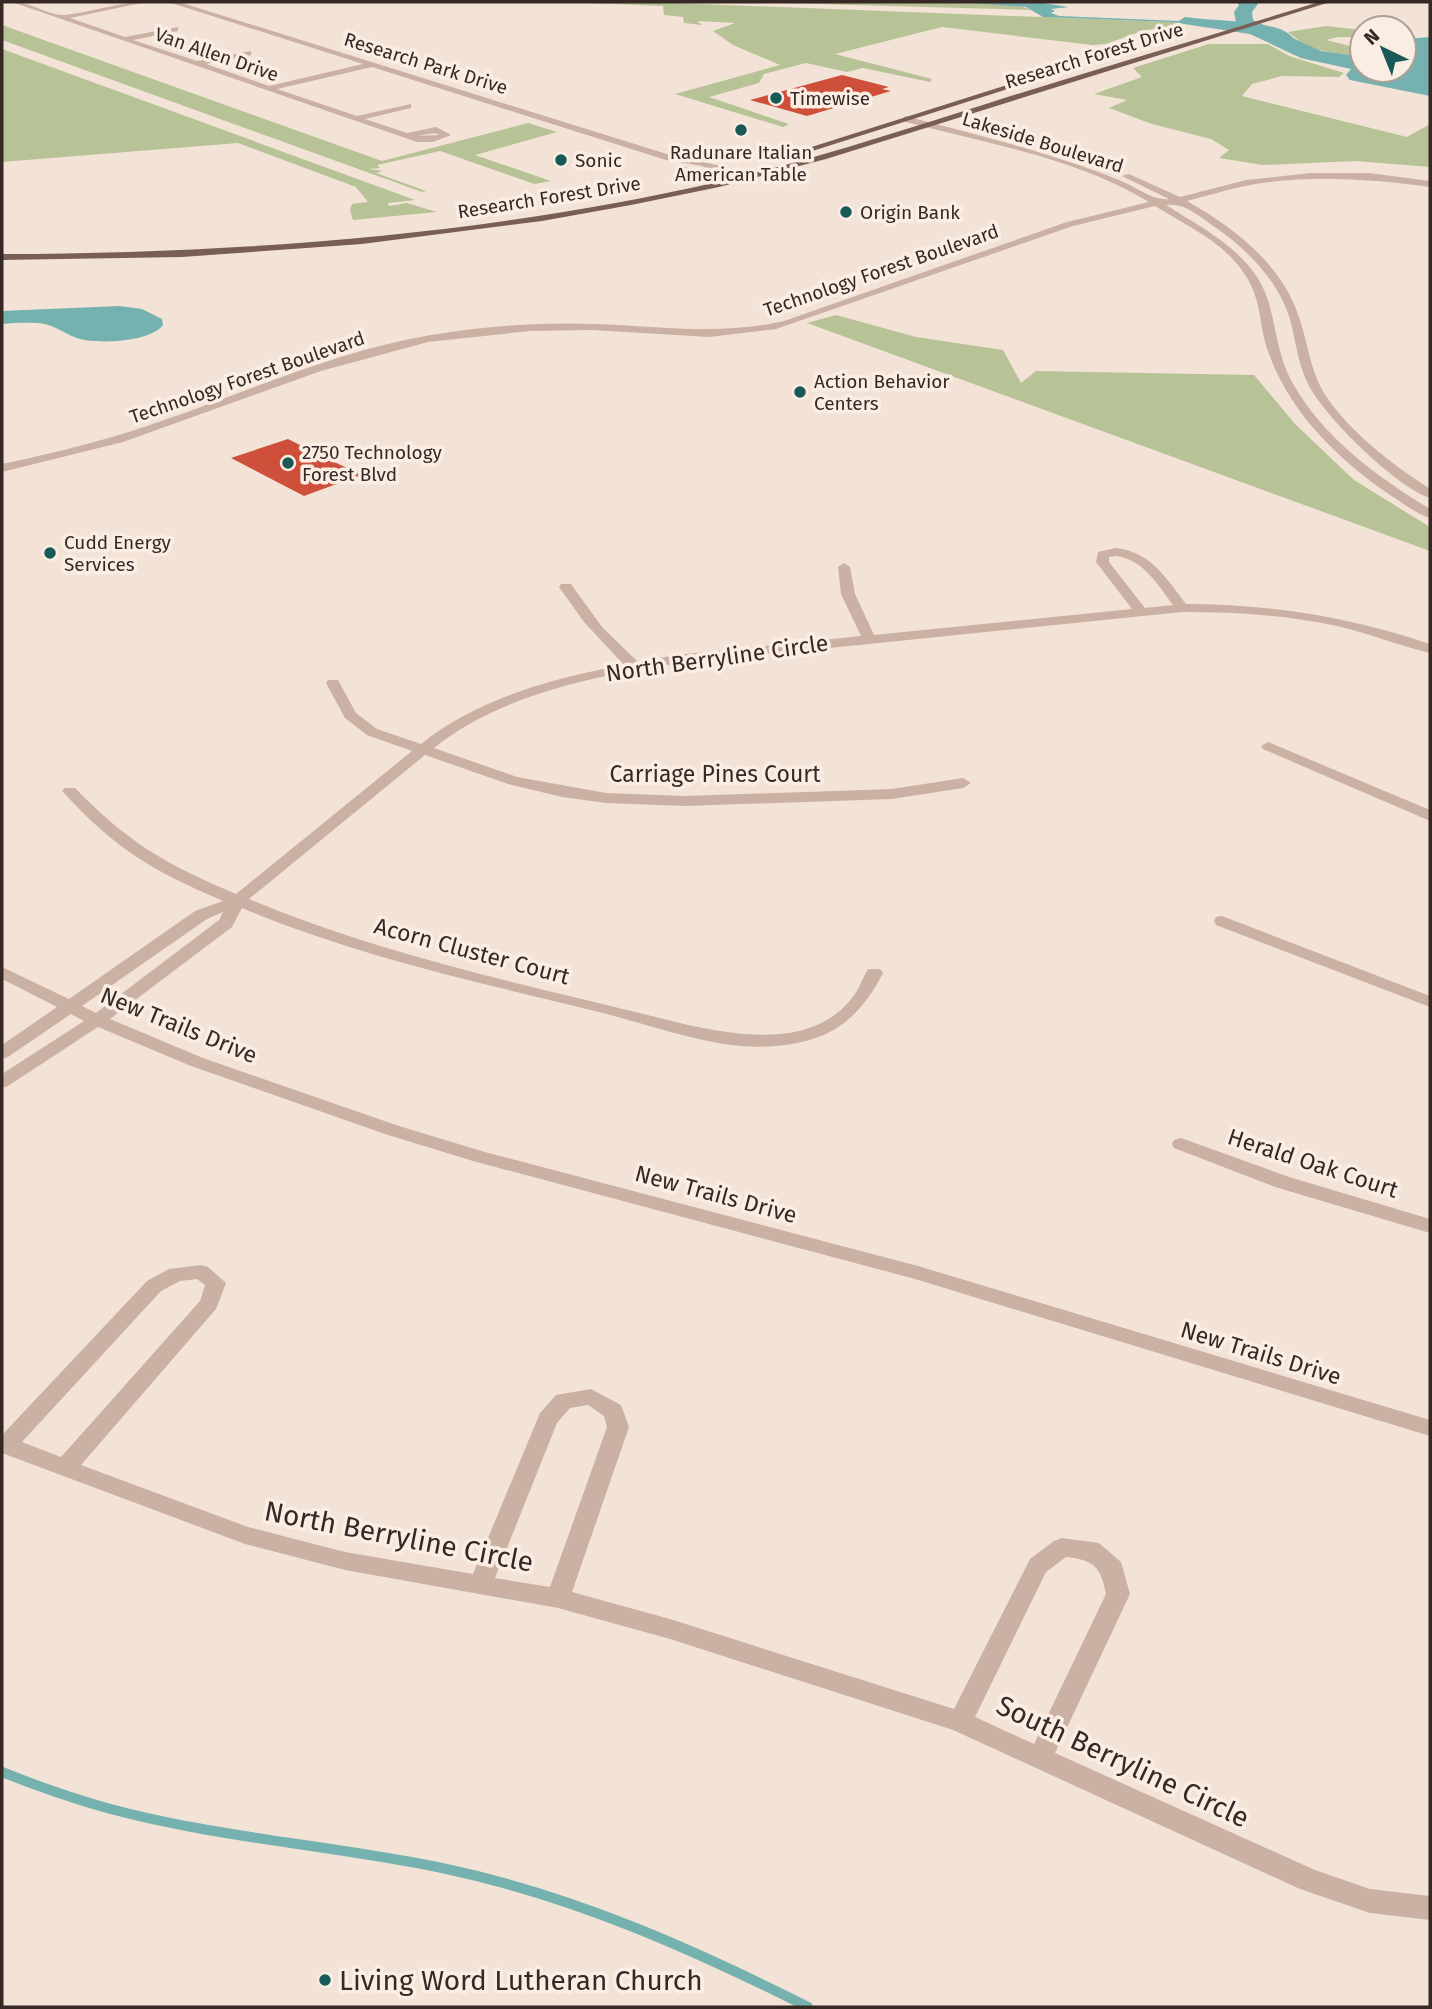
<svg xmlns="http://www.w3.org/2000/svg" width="1432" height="2009" viewBox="0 0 1432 2009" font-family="'Fira Sans',sans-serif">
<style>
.green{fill:#b8c297}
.water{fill:#75b1ae}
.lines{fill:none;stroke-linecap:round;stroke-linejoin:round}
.stream{stroke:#75b1ae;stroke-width:10}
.river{fill:#75b1ae;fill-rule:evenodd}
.building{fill:#ce4f3a}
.minor{fill:#cbb1a3;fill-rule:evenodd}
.major{fill:#795e55;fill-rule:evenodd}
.poi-dot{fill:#195957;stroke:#faeee4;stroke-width:2.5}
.labels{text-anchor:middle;stroke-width:7;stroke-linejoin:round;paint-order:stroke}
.far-street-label{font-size:19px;fill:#362925;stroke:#faeee4}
.far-poi-label{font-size:19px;fill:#362925;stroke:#faeee4;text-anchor:start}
.street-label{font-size:23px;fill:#362925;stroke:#faeee4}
.near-street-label{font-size:28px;fill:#362925;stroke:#faeee4}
.near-poi-label{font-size:28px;fill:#362925;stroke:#faeee4;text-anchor:start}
</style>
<rect width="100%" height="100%" fill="#f3e3d7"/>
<g class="green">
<path d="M 650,2 L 1171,22 L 1183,24 L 1142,31 L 1106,44 L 1092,45 L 942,27 L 835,54 L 932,79 L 930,82 L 863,68 L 847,72 L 806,63 L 764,74 L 759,83 L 709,97 L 789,124 L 783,127 L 675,94 L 780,65 L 733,45 L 713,31 L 735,23 L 697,21 L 702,25 L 684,23 L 683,17 L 664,15 L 663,6 L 589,3 Z"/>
<path d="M 747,2 L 962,2 L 1015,5 L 1033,10 Z"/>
<path d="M 2,25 L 382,161 L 528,123 L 557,132 L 475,155 L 551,181 L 534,184 L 440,151 L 377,165 L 380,168 L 369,169 L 383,171 L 376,173 L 426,191 L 422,192 L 2,40 Z"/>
<path d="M 1326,26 L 1362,30 L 1362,37 L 1338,37 L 1326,40 L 1362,49 L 1362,57 L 1345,56 L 1307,47 L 1288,32 Z"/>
<path d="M 1209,44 L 1268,44 L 1289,56 L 1344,73 L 1339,77 L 1282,76 L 1252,84 L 1242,96 L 1407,137 L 1430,124 L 1430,167 L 1356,161 L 1263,165 L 1219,158 L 1229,150 L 1211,139 L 1152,124 L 1109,108 L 1127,100 L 1094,94 L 1142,77 L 1133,68 L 1136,67 Z"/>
<path d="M 2,49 L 415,200 L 388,203 L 389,206 L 407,203 L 437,212 L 353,220 L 350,210 L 352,204 L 368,202 L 356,187 L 238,143 L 2,162 Z"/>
<path d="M 836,315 L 916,337 L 1003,350 L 1021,383 L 1036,371 L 1254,375 L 1295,424 L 1354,480 L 1430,527 L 1430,551 L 807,323 Z"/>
</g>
<g class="water">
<path d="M 962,2 L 1036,2 L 1069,7 L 1051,9 L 1055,11 L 1051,13 L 1059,16 L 1179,21 L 1185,17 C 1215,21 1247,20 1277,28 C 1291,32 1293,40 1303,45 C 1319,53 1345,58 1362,57 L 1362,70 L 1404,70 L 1404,39 L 1430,37 L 1430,96 L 1350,80 L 1346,75 L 1351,69 L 1301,58 L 1250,34 L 1171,22 L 1043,17 L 1026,7 Z"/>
<path d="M 119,306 L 142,309 L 162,319 L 163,325 C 150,342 100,344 80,339 C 68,336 58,327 45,324 C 31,322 16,323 2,324 L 2,311 Z"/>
</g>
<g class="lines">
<path class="stream" d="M 2,1772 C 37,1786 71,1798 107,1808 C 217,1838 331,1845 442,1868 C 571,1895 691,1948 808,2007"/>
<path class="river" d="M 1237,2 L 1256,2 L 1258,4 L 1252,12 L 1253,20 L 1321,51 L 1362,57 L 1362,69 L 1309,60 L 1237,27 L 1234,12 L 1239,5 Z"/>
</g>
<g class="building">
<path d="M 842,75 L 889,87 L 882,89 L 891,91 L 807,116 L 750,100 Z"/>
<path d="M 288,439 L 310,450 L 361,475 L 304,496 L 231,458 Z"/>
</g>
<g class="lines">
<g class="minor">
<path d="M 12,2 C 30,1 48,16 65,15 C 92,12 119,2 146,2 L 70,18 L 125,37 L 178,27 L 178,31 L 133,40 L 197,61 L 251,51 L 251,55 L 206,64 L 269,86 L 363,64 L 168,2 L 179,2 L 670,155 L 717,165 L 742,180 L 735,182 L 702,166 L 666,160 L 372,67 L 277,89 L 357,116 L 411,104 L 411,108 L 365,119 L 407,133 L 436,127 L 451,135 L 433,142 L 417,142 ZM 435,133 L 439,135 L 417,136 Z"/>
<path d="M 905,116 C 977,135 1050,152 1119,180 C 1135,186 1152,201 1169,199 L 1122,176 L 1129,174 L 1180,197 L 1246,180 L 1311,173 L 1369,173 L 1430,181 L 1430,187 C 1369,179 1306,174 1245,186 C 1226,190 1206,196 1187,201 C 1233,227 1282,264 1299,317 C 1308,343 1310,370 1324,393 C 1350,433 1391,463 1430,489 L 1430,498 C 1396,487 1326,418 1309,386 C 1298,365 1296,342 1290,319 C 1277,278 1244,246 1209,223 C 1195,213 1183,203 1166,205 C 1207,231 1257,255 1270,307 C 1277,334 1279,359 1293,384 C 1325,439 1376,476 1430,509 L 1430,518 C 1417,514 1404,504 1393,497 C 1340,461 1292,416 1269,354 C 1257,322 1264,300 1241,269 C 1220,240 1185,225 1155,206 L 1073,226 L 776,329 L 709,337 L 592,330 L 530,331 L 428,342 L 321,371 L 123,442 L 2,472 L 2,464 C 59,452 115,438 170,418 C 256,388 341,350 431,335 C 485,326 540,322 595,324 C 661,326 718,336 784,321 L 1067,222 L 1149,202 C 1075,157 984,143 902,121 Z"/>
<path d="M 681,165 L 723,182 L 725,184 L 717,186 L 678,170 L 678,166 Z"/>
<path d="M 1116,548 C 1151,552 1166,578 1186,604 C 1270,604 1350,617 1430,644 L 1430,653 C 1399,646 1369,633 1337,626 C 1286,615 1234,612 1182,612 C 1075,623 968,634 860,645 C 732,658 537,664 434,748 L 517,777 L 606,793 L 685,796 L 892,789 L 963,778 L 971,783 L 963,788 L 892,799 L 685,806 L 606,803 L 562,797 L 508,784 L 425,755 L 249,899 C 389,958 541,988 688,1025 C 742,1036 813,1048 852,998 C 859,990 862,978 868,969 L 880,969 L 883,973 C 859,1020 829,1042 775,1046 C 718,1051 658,1027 603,1013 C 482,983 358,957 242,908 L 232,927 L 110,1019 L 203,1058 L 399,1126 L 485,1152 L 918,1266 L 1430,1420 L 1430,1436 L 915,1279 L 473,1161 L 385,1134 L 191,1066 L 98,1027 L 8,1086 L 2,1088 L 2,1074 L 84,1021 L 71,1014 L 8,1057 L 2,1059 L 2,1045 L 57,1007 L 2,979 L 2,967 L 69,999 L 195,911 L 223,901 C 155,872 115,849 65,794 L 62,791 L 65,788 L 75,788 C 127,842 167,865 236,894 L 412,751 L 367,735 L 345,718 L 326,683 L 328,680 L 338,680 L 356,713 L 377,729 L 421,744 C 478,698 554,678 624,665 L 584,622 L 559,587 L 561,584 L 571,584 L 602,627 L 638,662 L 676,655 L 861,636 L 841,594 L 838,567 L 844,563 L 850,567 L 855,594 L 874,635 L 1132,609 L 1096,562 L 1098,552 ZM 1116,556 C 1143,559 1158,585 1173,605 L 1145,608 L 1109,562 L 1109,557 ZM 223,912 L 219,920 L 96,1013 L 82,1006 L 207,919 Z"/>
<path d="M 1268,742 L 1430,810 L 1430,821 L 1263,749 L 1261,746 Z"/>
<path d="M 1222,916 L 1430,996 L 1430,1007 L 1216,925 L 1214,921 L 1216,917 Z"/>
<path d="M 1181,1138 L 1289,1177 L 1430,1219 L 1430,1233 L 1275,1187 L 1174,1148 L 1172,1144 L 1174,1140 Z"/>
<path d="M 201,1265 L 208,1267 L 226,1283 L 216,1309 L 81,1465 L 248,1527 L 345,1552 L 473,1574 L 540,1413 L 556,1395 L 591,1389 L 621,1405 L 629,1427 L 572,1592 L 670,1619 L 954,1709 L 1030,1559 L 1054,1541 L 1062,1538 L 1099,1543 L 1121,1562 L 1130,1594 L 1055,1753 L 1315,1870 L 1370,1889 L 1430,1896 L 1430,1920 L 1370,1913 L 1300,1889 L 953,1730 L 670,1639 L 558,1608 L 345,1570 L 245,1544 L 2,1453 L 2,1435 L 147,1281 L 169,1269 ZM 197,1279 L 205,1285 L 200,1301 L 61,1457 L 22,1442 L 161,1291 L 180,1281 ZM 588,1405 L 604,1416 L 607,1427 L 550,1587 L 495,1578 L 557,1423 L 570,1408 ZM 1066,1557 C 1094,1560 1101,1567 1106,1594 L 1034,1744 L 975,1717 L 1046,1572 Z"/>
</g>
<g class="major">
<path d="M 1319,2 L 1330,2 L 826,159 L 719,187 L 631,205 L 542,221 L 362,244 L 182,257 L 2,260 L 2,254 C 244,253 486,235 722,181 C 812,160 900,131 989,103 C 1099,68 1209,36 1319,2 Z"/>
<path d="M 1054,70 L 1061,72 L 806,153 L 799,151 Z"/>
</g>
</g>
<g class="poi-dot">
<circle cx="776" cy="98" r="7"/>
<circle cx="741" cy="130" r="7"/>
<circle cx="561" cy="160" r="7"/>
<circle cx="846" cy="212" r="7"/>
<circle cx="800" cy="392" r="7"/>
<circle cx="288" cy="463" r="7"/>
<circle cx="50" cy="553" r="7"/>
<circle cx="325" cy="1980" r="7"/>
</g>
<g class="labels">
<g class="far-street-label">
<text transform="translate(217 54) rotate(19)" y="7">Van Allen Drive</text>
<text transform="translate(1094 55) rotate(-17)" y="7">Research Forest Drive</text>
<text transform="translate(426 63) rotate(17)" y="7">Research Park Drive</text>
<text transform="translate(1043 142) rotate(17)" y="7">Lakeside Boulevard</text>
<text transform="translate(549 197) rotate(-9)" y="7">Research Forest Drive</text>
<text transform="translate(881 270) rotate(-19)" y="7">Technology Forest Boulevard</text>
<text transform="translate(247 377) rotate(-19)" y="7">Technology Forest Boulevard</text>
</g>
<g class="far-poi-label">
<text x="790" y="105">Timewise</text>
<text x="741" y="159" text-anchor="middle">Radunare Italian<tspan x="741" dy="22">American Table</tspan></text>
<text x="575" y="167">Sonic</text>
<text x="860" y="219">Origin Bank</text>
<text x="814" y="388">Action Behavior<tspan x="814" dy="22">Centers</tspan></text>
<text x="302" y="459">2750 Technology<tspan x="302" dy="22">Forest Blvd</tspan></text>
<text x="64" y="549">Cudd Energy<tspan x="64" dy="22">Services</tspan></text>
</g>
<g class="street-label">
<text transform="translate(717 658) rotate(-8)" y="8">North Berryline Circle</text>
<text x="715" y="782">Carriage Pines Court</text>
<text transform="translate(472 951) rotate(15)" y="8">Acorn Cluster Court</text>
<text transform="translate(179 1025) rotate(22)" y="8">New Trails Drive</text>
<text transform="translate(1313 1163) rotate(18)" y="8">Herald Oak Court</text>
<text transform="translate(716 1194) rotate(15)" y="8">New Trails Drive</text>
<text transform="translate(1261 1353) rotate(17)" y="8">New Trails Drive</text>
</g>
<g class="near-street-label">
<text transform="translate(399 1536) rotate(11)" y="10">North Berryline Circle</text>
<text transform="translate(1123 1761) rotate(25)" y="10">South Berryline Circle</text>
</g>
<g class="near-poi-label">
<text x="339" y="1990">Living Word Lutheran Church</text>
</g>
</g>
<rect width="1432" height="2009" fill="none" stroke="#362925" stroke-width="7"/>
<g transform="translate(1383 49) rotate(317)"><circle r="33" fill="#faeee4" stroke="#ac9f98" stroke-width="2"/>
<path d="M0-5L12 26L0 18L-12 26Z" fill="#195957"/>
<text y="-10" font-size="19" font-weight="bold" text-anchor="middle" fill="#362925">N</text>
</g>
</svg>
